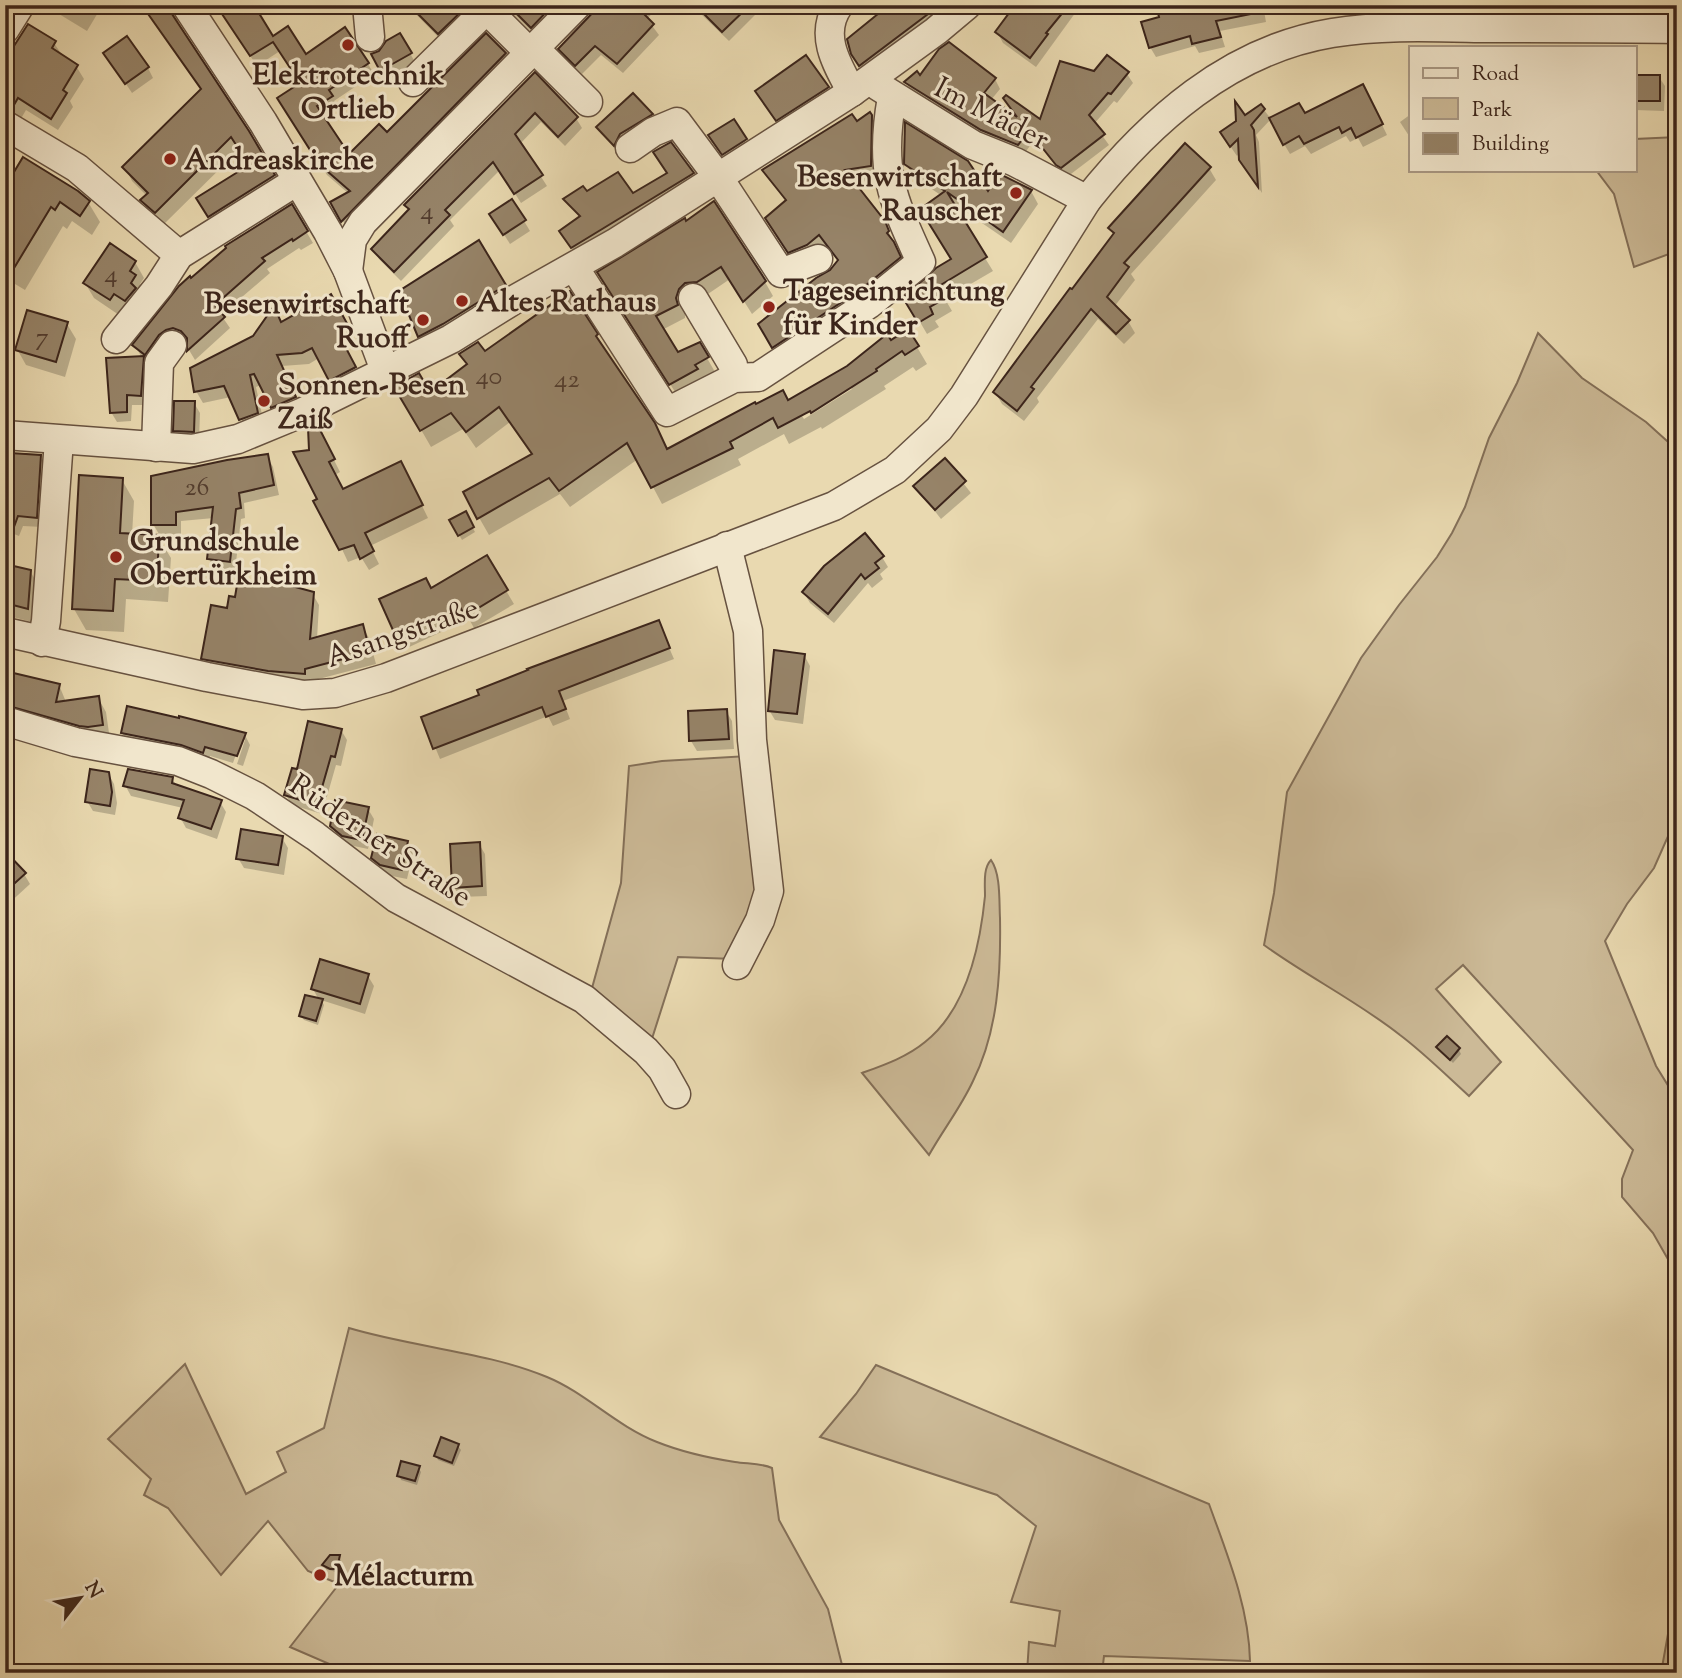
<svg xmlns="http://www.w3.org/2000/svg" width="1682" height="1678" viewBox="0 0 1682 1678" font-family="'Sorts Mill Goudy',serif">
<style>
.green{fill:#ccba97;stroke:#847059;stroke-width:2}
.shadow{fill:#0003;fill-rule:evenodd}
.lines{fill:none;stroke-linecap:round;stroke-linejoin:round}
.stream{stroke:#806c56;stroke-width:6}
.building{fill:#968368;stroke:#3c251b;stroke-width:2}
.minor-casing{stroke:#675240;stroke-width:31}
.minor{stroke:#f1e6cc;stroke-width:28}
.poi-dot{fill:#8f2418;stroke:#f1e6cc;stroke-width:2.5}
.labels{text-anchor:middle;stroke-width:6;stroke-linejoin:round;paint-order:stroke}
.number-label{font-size:26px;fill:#523c2e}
.poi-label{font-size:30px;font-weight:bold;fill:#3c251b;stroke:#f1e6cc;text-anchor:start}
.street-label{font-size:30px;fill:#3c251b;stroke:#f1e6cc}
</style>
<rect width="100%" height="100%" fill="#e9d9b0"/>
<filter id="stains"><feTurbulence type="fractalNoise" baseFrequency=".00286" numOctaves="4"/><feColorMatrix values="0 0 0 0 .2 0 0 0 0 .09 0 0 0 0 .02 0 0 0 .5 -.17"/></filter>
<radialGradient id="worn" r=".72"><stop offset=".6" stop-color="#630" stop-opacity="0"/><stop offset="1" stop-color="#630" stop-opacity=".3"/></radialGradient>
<g class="green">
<path d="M 1677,137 L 1677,251 L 1634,267 L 1614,194 L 1596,170 L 1635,170 L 1635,139 Z"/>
<path d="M 1538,333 L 1582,378 L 1646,422 L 1677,450 L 1677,816 L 1654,868 L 1627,904 L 1605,941 L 1656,1066 L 1677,1100 L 1677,1275 L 1653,1233 L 1622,1197 L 1622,1179 L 1633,1150 L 1463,965 L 1436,989 L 1501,1062 L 1469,1096 C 1447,1076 1424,1053 1400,1035 C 1357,1001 1308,977 1264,945 L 1274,893 L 1287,792 L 1361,658 L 1399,605 L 1437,557 L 1452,533 L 1465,507 L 1489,438 L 1517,383 Z"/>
<path d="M 748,756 L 764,890 L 735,959 L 678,957 L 649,1048 L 589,999 L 621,883 L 629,766 L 662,761 Z"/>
<path d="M 991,860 C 1001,874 999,902 1000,918 C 1001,973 998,1031 973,1081 C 961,1107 943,1130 929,1155 L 862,1073 C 884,1065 907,1057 925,1042 C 967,1009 980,947 985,896 C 985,884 983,868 991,860 Z"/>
<path d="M 349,1328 C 412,1347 487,1352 547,1377 C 586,1393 616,1426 657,1442 C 682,1452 709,1458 735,1462 C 747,1464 761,1463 772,1468 L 779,1520 L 828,1609 L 844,1673 L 350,1673 L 290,1647 L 339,1584 L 308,1571 L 268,1521 L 221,1575 L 168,1508 L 144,1495 L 151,1479 L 108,1439 L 185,1364 L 246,1494 L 286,1472 L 277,1452 L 324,1428 Z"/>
<path d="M 876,1365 L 1209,1504 C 1227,1554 1249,1607 1250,1661 L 1104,1656 L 1102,1673 L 1027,1673 L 1029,1642 L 1055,1646 L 1060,1611 L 1011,1602 L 1036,1526 L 997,1495 L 820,1437 L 856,1394 Z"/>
<path d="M 1677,1608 L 1677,1673 L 1661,1673 L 1668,1634 Z"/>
</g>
<g class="shadow">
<path d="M 51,5 L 96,5 L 99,11 L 87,31 L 54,11 Z"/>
<path d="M 147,5 L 173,5 L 178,13 L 178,26 L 247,132 L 281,189 L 217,230 L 198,198 L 251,166 L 240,149 L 163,225 L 150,214 L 142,200 L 147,196 L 132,181 L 125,167 L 202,90 Z"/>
<path d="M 216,5 L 252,5 L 273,38 L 305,56 L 368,64 L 374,74 L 334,101 L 338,107 L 322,117 L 349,157 L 505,54 L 511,65 L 349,231 L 332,203 L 349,194 L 327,175 L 285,109 L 302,84 L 280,51 L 257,66 Z"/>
<path d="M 407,5 L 460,5 L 469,19 L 444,43 Z"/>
<path d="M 505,5 L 571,5 L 537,37 Z"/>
<path d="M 604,5 L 660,5 L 647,19 L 659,35 L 623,73 L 601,55 L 582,74 L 566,59 L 560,49 Z"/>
<path d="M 696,5 L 751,5 L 756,14 L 729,41 L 702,15 Z"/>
<path d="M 939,5 L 945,16 L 862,71 L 856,60 Z"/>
<path d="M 1017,5 L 1081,5 L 1036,67 L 1003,43 L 997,32 Z"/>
<path d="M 1187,5 L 1263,5 L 1266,22 L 1220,31 L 1225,47 L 1199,53 L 1195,46 L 1156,57 L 1150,47 L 1164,17 Z"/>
<path d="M 1445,5 L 1460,5 L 1461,12 L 1448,13 Z"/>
<path d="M 400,35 L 416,64 L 387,80 L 373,54 L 381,52 Z"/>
<path d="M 54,43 L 62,55 L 76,66 L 84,79 L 70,101 L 73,107 L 58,130 L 26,110 L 19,122 L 5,117 L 5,65 Z"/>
<path d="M 112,63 L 148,68 L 153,78 L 132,93 Z"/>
<path d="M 1095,73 L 1127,74 L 1133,83 L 1117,103 L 1114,101 L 1094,124 L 1109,145 L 1067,177 L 1063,174 L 1035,139 L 1024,154 L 988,140 L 911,92 L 906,83 L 920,77 L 995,79 L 1000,89 L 991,100 L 1018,120 L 1041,122 Z"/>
<path d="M 535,75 L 576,118 L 582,128 L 565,146 L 541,122 L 520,144 L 547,186 L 521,203 L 500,170 L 450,220 L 454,226 L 401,281 L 379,259 L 373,249 L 410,211 L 407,205 Z"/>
<path d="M 1635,76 L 1659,77 L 1665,86 L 1664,111 L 1635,110 Z"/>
<path d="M 828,88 L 832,96 L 782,128 L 762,100 Z"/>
<path d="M 633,95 L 651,115 L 657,125 L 620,155 L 599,127 Z"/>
<path d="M 1368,96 L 1387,135 L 1363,147 L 1358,138 L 1350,142 L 1346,136 L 1311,154 L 1305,146 L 1290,154 L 1284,144 L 1305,115 Z"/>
<path d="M 1264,110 L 1271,119 L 1256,135 L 1259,142 L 1262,193 L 1247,170 L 1240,152 L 1237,156 L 1228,143 L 1244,118 Z"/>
<path d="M 1411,114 L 1411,139 L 1400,122 Z"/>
<path d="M 870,115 L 879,130 L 878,179 L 853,183 L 884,222 L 907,271 L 781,359 L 767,338 L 839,261 L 827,247 L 814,258 L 796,265 L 774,231 L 786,202 L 764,170 L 857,123 Z"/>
<path d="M 733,121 L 754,156 L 733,170 L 710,136 Z"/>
<path d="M 671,145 L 699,184 L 579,258 L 567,242 L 580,218 L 566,199 L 587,194 L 632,196 L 669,174 Z"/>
<path d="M 906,164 L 988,194 L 1031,191 L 1038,204 L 1011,243 L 950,201 L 993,271 L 945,299 L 952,311 L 935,321 L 939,327 L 927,334 L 906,298 L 953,260 L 942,196 L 914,177 Z"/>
<path d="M 1209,168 L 1216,180 L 1131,274 L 1135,280 L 1114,307 L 1128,321 L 1135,333 L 1124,344 L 1098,319 L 1037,398 L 1039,402 L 1024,421 L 1002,404 L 995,392 L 1115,235 L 1111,228 Z"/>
<path d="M 5,190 L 88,202 L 100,222 L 92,235 L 72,221 L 67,229 L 63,226 L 25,290 L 5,278 Z"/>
<path d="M 512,201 L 530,231 L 510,244 L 491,214 Z"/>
<path d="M 291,206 L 313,243 L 301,250 L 299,248 L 267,269 L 270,273 L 221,315 L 230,328 L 195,360 L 189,350 L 189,342 L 180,339 L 151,364 L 144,359 L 149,368 L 146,405 L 132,405 L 131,421 L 117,422 L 111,412 L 142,358 L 135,345 L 191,281 Z"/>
<path d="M 684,221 L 765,282 L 773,296 L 752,314 L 730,279 L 705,296 L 685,305 L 685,318 L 662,330 L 677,355 L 699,344 L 715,372 L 701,379 L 679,398 L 607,286 Z"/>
<path d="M 478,242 L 510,296 L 425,345 L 420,336 Z"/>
<path d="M 135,262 L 144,278 L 140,284 L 144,292 L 119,315 L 94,298 L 85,283 Z"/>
<path d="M 330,297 L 354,339 L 343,346 L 361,379 L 337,391 L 319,358 L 309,364 L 282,366 L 301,409 L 279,418 L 261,385 L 256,387 L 264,424 L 247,431 L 231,397 L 203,403 L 196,391 L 281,324 Z"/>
<path d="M 67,324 L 76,339 L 65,377 L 26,365 L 17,349 Z"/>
<path d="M 596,335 L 654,424 L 668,450 L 788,402 L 890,343 L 917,347 L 927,364 L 916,371 L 913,367 L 884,386 L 886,389 L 822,429 L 821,427 L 789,444 L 784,434 L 738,459 L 741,465 L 662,504 L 638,459 L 570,507 L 560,494 L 489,535 L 465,493 L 533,455 L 510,422 L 476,448 L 463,429 L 431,447 L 397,388 L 429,395 L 468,366 L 461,354 L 484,353 ZM 850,387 L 852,389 L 804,419 L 802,416 Z"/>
<path d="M 194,403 L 200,413 L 199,441 L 181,441 L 175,430 Z"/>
<path d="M 323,438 L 340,472 L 335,475 L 343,491 L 407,475 L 428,518 L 370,546 L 379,564 L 369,570 L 361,557 L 348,562 L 319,500 L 311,451 Z"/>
<path d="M 5,454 L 40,457 L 46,467 L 42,527 L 23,526 L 19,536 L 14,534 L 11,541 L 5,540 Z"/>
<path d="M 267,456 L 273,467 L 279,495 L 244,503 L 245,518 L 241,519 L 235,571 L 215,569 L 209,559 L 214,518 L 181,521 L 181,535 L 159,534 L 153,524 Z"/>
<path d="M 945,460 L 971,493 L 941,519 L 916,487 Z"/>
<path d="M 122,480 L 134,501 L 132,535 L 158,537 L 171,558 L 168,602 L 126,599 L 124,632 L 86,630 L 74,609 Z"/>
<path d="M 465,514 L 475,532 L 462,540 L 451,521 Z"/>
<path d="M 486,557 L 514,604 L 474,628 L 469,619 L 405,649 L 398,636 L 431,590 Z"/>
<path d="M 882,557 L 888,567 L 880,574 L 883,579 L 872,588 L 868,583 L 834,623 L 810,603 L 804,593 Z"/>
<path d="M 5,566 L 30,571 L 39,586 L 36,623 L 5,615 Z"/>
<path d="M 312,593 L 319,605 L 317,639 L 362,626 L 369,638 L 376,664 L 311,681 L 310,685 L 209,670 L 203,658 L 228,610 Z"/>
<path d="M 658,622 L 674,659 L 563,701 L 570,719 L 553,726 L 548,716 L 440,759 L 423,718 Z"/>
<path d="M 804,655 L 810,666 L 803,724 L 775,720 L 769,710 Z"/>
<path d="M 5,674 L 59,685 L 66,702 L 98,698 L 106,712 L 110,740 L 5,719 Z"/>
<path d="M 726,711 L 732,721 L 734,749 L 697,751 L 691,741 Z"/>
<path d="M 341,730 L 347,740 L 341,766 L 336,765 L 322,814 L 292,805 L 286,795 L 298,771 Z"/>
<path d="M 122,733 L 245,735 L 250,745 L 243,766 L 237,764 L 245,740 L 241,740 L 233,763 L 210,756 L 209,762 L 128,743 Z"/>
<path d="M 108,773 L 114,784 L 117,803 L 115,815 L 93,811 L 87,801 Z"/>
<path d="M 172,779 L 177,786 L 220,802 L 226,812 L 217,839 L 186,828 L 180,817 L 183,808 L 131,796 L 125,785 Z"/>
<path d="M 368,809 L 374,819 L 368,849 L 349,845 L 338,836 L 331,826 Z"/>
<path d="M 282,838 L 288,848 L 284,875 L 244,868 L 238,858 Z"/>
<path d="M 407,842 L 413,853 L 407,879 L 387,875 L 379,869 L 373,858 Z"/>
<path d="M 479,844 L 485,854 L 487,896 L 460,897 L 454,887 Z"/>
<path d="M 5,853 L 24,874 L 30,884 L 5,907 Z"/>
<path d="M 368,976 L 374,986 L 365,1014 L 321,1000 L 324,1005 L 318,1025 L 304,1020 L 301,1016 L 319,1000 L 313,989 Z"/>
<path d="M 1438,1048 L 1459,1050 L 1461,1054 L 1453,1063 Z"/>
<path d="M 458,1446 L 461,1450 L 454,1466 L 438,1460 L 436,1455 Z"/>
<path d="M 418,1468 L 421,1472 L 417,1485 L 401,1480 L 399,1475 Z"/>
<path d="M 339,1557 L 341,1561 L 339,1573 L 326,1569 L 324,1565 Z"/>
</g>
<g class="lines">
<path class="stream" d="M 192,1673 L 195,1669"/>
</g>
<g class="building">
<path d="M 155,5 L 169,5 L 172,14 L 249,131 L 275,175 L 208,217 L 196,198 L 249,165 L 231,137 L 155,213 L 140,200 L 148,193 L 122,167 L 201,89 L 146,11 Z"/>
<path d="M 216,5 L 254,5 L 273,36 L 288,26 L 306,54 L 345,27 L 369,63 L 329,90 L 333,96 L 317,106 L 349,154 L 379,124 L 387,132 L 486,33 L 506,53 L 341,222 L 330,202 L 350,191 L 319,164 L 277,98 L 300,83 L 273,42 L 250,56 Z"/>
<path d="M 409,5 L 463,5 L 465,8 L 438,34 Z"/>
<path d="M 508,5 L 553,5 L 531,28 Z"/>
<path d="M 600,5 L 635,5 L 654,24 L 617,64 L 595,46 L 575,66 L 558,49 Z"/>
<path d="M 695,5 L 750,5 L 722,32 Z"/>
<path d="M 889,5 L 940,5 L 859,66 L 851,54 L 847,39 Z"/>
<path d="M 1015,5 L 1069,5 L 1046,33 L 1048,34 L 1030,58 L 995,32 Z"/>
<path d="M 1156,5 L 1255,5 L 1256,13 L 1216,21 L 1221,37 L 1192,44 L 1190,36 L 1149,48 L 1141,22 L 1159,17 Z"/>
<path d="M 28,24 L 56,41 L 52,48 L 78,65 L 63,90 L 67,93 L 51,119 L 18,98 L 11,110 L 5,108 L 5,60 Z"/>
<path d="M 400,33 L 412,53 L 380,71 L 371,54 L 379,51 L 386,41 Z"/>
<path d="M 127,36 L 149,67 L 125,84 L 103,53 Z"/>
<path d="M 949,42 L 996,78 L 984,93 L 1017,117 L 1003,98 L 1006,95 L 1040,119 L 1060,61 L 1094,71 L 1107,55 L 1129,72 L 1111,94 L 1108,93 L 1089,115 L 1105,134 L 1061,168 L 1056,165 L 1029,131 L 1018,145 L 981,130 L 904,82 L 917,71 L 920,75 L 939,49 Z"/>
<path d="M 806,55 L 829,87 L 776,121 L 755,91 Z"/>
<path d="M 535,72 L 578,117 L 558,137 L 535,113 L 515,134 L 543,175 L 514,194 L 493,162 L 445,210 L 450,215 L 394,272 L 371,249 L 409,209 L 404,205 Z"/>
<rect x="1635" y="75" width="25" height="26"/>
<path d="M 1363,84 L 1383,124 L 1356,138 L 1351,128 L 1342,133 L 1339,127 L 1304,144 L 1299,136 L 1283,145 L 1269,118 L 1299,103 L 1305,113 Z"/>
<path d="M 633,93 L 653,114 L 620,134 L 614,146 L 596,127 Z"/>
<path d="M 1235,101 L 1245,115 L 1261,104 L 1265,109 L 1251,125 L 1254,130 L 1258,187 L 1239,160 L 1238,139 L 1230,147 L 1220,132 L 1236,121 Z"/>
<path d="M 870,112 L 872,115 L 871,166 L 845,170 L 885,221 L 889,231 L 887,233 L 894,242 L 901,257 L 860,290 L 772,348 L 758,324 L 816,278 L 830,270 L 838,260 L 819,235 L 807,245 L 788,253 L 765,218 L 786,200 L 762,170 L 852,114 L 857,121 Z"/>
<path d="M 734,119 L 747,139 L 722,155 L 708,135 Z"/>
<path d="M 905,122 L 968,161 L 988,191 L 1000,174 L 1032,190 L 1003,232 L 947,192 L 987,257 L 939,286 L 946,298 L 930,307 L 933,314 L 918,323 L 903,298 L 936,268 L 951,259 L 920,209 L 945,191 L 904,164 Z"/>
<path d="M 671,142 L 694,173 L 571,248 L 559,231 L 580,216 L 563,199 L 583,186 L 587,191 L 618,172 L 633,193 L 667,173 L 653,152 Z"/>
<path d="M 1185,143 L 1211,167 L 1124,263 L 1129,267 L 1107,297 L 1130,320 L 1116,334 L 1091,309 L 1031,387 L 1034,389 L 1017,411 L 993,392 L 1070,288 L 1072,289 L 1114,233 L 1108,228 Z"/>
<path d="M 23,157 L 78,191 L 90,201 L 80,216 L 60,202 L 55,210 L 51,207 L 5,283 L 5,187 Z"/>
<path d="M 512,199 L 526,220 L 503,235 L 489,214 Z"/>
<path d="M 714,201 L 766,281 L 743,302 L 721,267 L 697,282 L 685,283 L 679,289 L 676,298 L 678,305 L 656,316 L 678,352 L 700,342 L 709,357 L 695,365 L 698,369 L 669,385 L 597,272 L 685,218 L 686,221 Z"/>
<path d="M 292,204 L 308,231 L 293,241 L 292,239 L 262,258 L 265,261 L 215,305 L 225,317 L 187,351 L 187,338 L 181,331 L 173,328 L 166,330 L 159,335 L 145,355 L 132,345 L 179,286 L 190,276 L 191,278 L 226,248 L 225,246 Z"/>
<path d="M 479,240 L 506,285 L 443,324 L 418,337 L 399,291 Z"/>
<path d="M 110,243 L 136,261 L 130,271 L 136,275 L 131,283 L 136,288 L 125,301 L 114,294 L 110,300 L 83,283 Z"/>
<path d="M 570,291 L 598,334 L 596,336 L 655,423 L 667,449 L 755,402 L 756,404 L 783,390 L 788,400 L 847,366 L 887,334 L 891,340 L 908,329 L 919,346 L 905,355 L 902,351 L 876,369 L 877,371 L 811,413 L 810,411 L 778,428 L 773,418 L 730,442 L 733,448 L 651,488 L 627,443 L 559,491 L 549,478 L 477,519 L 463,492 L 532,454 L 499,407 L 466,432 L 451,413 L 420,431 L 394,387 L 419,373 L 430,392 L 467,364 L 459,354 L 478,342 L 485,351 Z"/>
<path d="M 331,294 L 349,327 L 338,333 L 356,367 L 329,381 L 312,348 L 302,353 L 277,355 L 296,397 L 271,408 L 254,374 L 250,375 L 258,413 L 239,420 L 224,386 L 194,392 L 190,368 L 253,336 L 274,306 L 281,322 Z"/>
<path d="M 27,310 L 68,322 L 56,362 L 15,350 Z"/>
<path d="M 144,356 L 141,396 L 127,395 L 127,412 L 110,413 L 106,358 Z"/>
<path d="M 174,401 L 195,401 L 194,432 L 173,431 Z"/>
<path d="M 317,424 L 335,459 L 329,462 L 343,489 L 401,461 L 423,505 L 365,533 L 374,551 L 360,559 L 354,545 L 339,550 L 313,501 L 317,499 L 293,452 L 309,450 L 308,428 Z"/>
<path d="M 10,453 L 41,455 L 37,518 L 18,516 L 7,546 L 5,500 Z"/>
<path d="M 268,454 L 274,485 L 239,493 L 241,508 L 236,509 L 230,562 L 207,559 L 213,507 L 176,512 L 176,525 L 151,525 L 151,476 L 227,460 Z"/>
<path d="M 945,458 L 966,481 L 935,510 L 913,486 Z"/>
<path d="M 79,475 L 123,478 L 120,533 L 159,535 L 157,581 L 115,579 L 113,611 L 72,609 Z"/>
<path d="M 466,511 L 474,527 L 458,536 L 449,520 Z"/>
<path d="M 865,533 L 884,556 L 875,563 L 879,568 L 865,579 L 861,574 L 828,614 L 802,592 L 824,566 Z"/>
<path d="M 487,555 L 508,590 L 465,616 L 460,607 L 396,637 L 379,599 L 426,578 L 431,588 Z"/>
<path d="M 5,564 L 31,570 L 28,609 L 5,603 Z"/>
<path d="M 258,577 L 314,592 L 310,639 L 363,624 L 370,652 L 305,669 L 305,674 L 268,671 L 201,659 L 211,605 L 227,608 L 229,596 L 235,597 L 238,579 L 256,582 Z"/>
<path d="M 659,620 L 670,648 L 559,691 L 566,709 L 546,717 L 542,707 L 433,749 L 421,717 L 479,695 L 477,690 L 528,670 L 527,669 Z"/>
<path d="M 774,650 L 805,654 L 797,714 L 768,711 Z"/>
<path d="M 5,671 L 60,684 L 56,702 L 99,696 L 103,725 L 88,727 L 79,726 L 5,705 Z"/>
<path d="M 127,706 L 179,718 L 179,716 L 246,733 L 237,756 L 205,747 L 203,753 L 181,745 L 121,733 Z"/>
<path d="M 727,709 L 729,739 L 689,741 L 688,711 Z"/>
<path d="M 308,721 L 342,729 L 335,757 L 331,756 L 317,805 L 284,795 L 292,768 L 297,769 Z"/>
<path d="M 90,769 L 109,772 L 112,792 L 110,806 L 85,802 Z"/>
<path d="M 128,769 L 173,777 L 172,783 L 222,800 L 211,829 L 178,818 L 184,800 L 123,786 Z"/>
<path d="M 335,800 L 369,807 L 362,840 L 342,836 L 330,826 Z"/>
<path d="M 241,829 L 283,836 L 278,865 L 236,859 Z"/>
<path d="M 377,834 L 408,841 L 402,870 L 380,865 L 371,858 Z"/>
<path d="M 480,842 L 482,886 L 452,888 L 450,844 Z"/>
<path d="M 5,851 L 26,873 L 5,892 Z"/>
<path d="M 320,959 L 369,974 L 360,1004 L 311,989 Z"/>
<path d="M 305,995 L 323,999 L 316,1021 L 299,1016 Z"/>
<path d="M 1447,1036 L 1460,1048 L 1450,1060 L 1436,1047 Z"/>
<path d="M 441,1437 L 459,1444 L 452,1463 L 434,1456 Z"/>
<path d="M 401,1461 L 420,1466 L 415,1481 L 397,1476 Z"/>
<path d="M 330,1555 L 340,1555 L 337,1569 L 330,1569 L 322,1565 Z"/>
</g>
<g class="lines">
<defs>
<g id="minor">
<path d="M 186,5 L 263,122 L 328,232 L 348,271 L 386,373"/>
<path d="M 367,5 L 370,37"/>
<path d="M 482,5 L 530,53"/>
<path d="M 839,5 C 818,34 837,65 852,92"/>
<path d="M 5,29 L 20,5"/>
<path d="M 535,49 L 588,102"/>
<path d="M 413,82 L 486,10"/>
<path d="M 878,86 L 973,145 L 1015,162 L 1087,200"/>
<path d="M 5,125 L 77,168 L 179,255"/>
<path d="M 630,148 L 653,132 L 677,122 L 718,177 L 781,273 L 818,259"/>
<path d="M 574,267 L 667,412 L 734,378 L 758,377 L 869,304 L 921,262 C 891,196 879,170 892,97"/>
<path d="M 348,271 L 352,240 L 363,222 L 577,5"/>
<path d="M 693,298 L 733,365 L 734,378"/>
<path d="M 116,339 L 159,286 L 179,255 L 297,181"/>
<path d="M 5,435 L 193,449 L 238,439 L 301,413 L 451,339 L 512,301 L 615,243 L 852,92 L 936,31 L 967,5"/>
<path d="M 156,447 L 159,363 L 172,345"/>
<path d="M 727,546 L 748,631 L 752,740 L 769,891 L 760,920 L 737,965"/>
<path d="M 5,632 L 207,677 L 303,695 L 335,693 L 386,678 L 834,506 L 895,470 L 939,429 L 964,396 L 1087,200 C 1150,121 1229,50 1332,33 C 1381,25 1431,27 1480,28 C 1546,28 1611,28 1677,29"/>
<path d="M 42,642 L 46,621 L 59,440"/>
<path d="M 5,721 L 75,742 L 178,761 L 211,774 L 255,796 L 315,836 L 396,898 L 584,999 L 646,1051 L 662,1069 L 676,1094"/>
</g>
</defs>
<use href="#minor" class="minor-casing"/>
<use href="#minor" class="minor"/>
</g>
<g class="poi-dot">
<circle cx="348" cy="45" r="7"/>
<circle cx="170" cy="159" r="7"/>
<circle cx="1016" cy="193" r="7"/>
<circle cx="462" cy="301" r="7"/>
<circle cx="769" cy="307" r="7"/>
<circle cx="423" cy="320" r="7"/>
<circle cx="264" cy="401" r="7"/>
<circle cx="116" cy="557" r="7"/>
<circle cx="320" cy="1575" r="7"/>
</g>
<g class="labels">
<g class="number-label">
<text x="427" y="219">4</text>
<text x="111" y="282">4</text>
<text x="42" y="345">7</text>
<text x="489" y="384">40</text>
<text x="567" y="387">42</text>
<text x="197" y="495">26</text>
</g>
<g class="poi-label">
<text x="348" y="84" text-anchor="middle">Elektrotechnik<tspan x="348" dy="34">Ortlieb</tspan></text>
<text x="184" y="169">Andreaskirche</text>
<text x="1002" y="186" text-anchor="end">Besenwirtschaft<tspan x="1002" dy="34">Rauscher</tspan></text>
<text x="783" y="300">Tageseinrichtung<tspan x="783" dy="34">für Kinder</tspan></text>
<text x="476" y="311">Altes Rathaus</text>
<text x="409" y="313" text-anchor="end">Besenwirtschaft<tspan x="409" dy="34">Ruoff</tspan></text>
<text x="278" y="394">Sonnen-Besen<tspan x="278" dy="34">Zaiß</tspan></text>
<text x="130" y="550">Grundschule<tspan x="130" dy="34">Obertürkheim</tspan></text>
<text x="334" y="1585">Mélacturm</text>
</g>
<g class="street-label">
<text transform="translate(992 113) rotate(27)" y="10">Im Mäder</text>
<text transform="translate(402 632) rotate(-19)" y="10">Asangstraße</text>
<text transform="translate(381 840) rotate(34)" y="10">Rüderner Straße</text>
</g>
</g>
<rect width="1682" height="1678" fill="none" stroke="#e9d9b0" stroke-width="28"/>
<rect x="7" y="7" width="1668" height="1664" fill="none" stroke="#3c251b" stroke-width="3.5"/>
<rect x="14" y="14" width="1654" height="1650" fill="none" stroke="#3c251b" stroke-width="2"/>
<rect x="1409" y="46" width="228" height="126" fill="#f1e6cc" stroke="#a99985" stroke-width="2"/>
<rect x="1423" y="68" width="35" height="10" fill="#f1e6cc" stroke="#a99985" stroke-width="2"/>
<text x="1472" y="80" font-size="21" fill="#3c251b">Road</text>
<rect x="1423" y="98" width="35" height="21" fill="#ccba97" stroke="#a99985" stroke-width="2"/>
<text x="1472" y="116" font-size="21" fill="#3c251b">Park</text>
<rect x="1423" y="133" width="35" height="21" fill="#968368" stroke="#a99985" stroke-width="2"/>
<text x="1472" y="150" font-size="21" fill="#3c251b">Building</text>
<g transform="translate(80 1598) rotate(59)" stroke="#f1e6cc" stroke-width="5" paint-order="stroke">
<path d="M0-5L12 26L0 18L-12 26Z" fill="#3c251b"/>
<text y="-10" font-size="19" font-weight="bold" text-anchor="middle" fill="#3c251b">N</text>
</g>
<rect width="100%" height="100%" filter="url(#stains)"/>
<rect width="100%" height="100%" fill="url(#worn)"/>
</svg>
